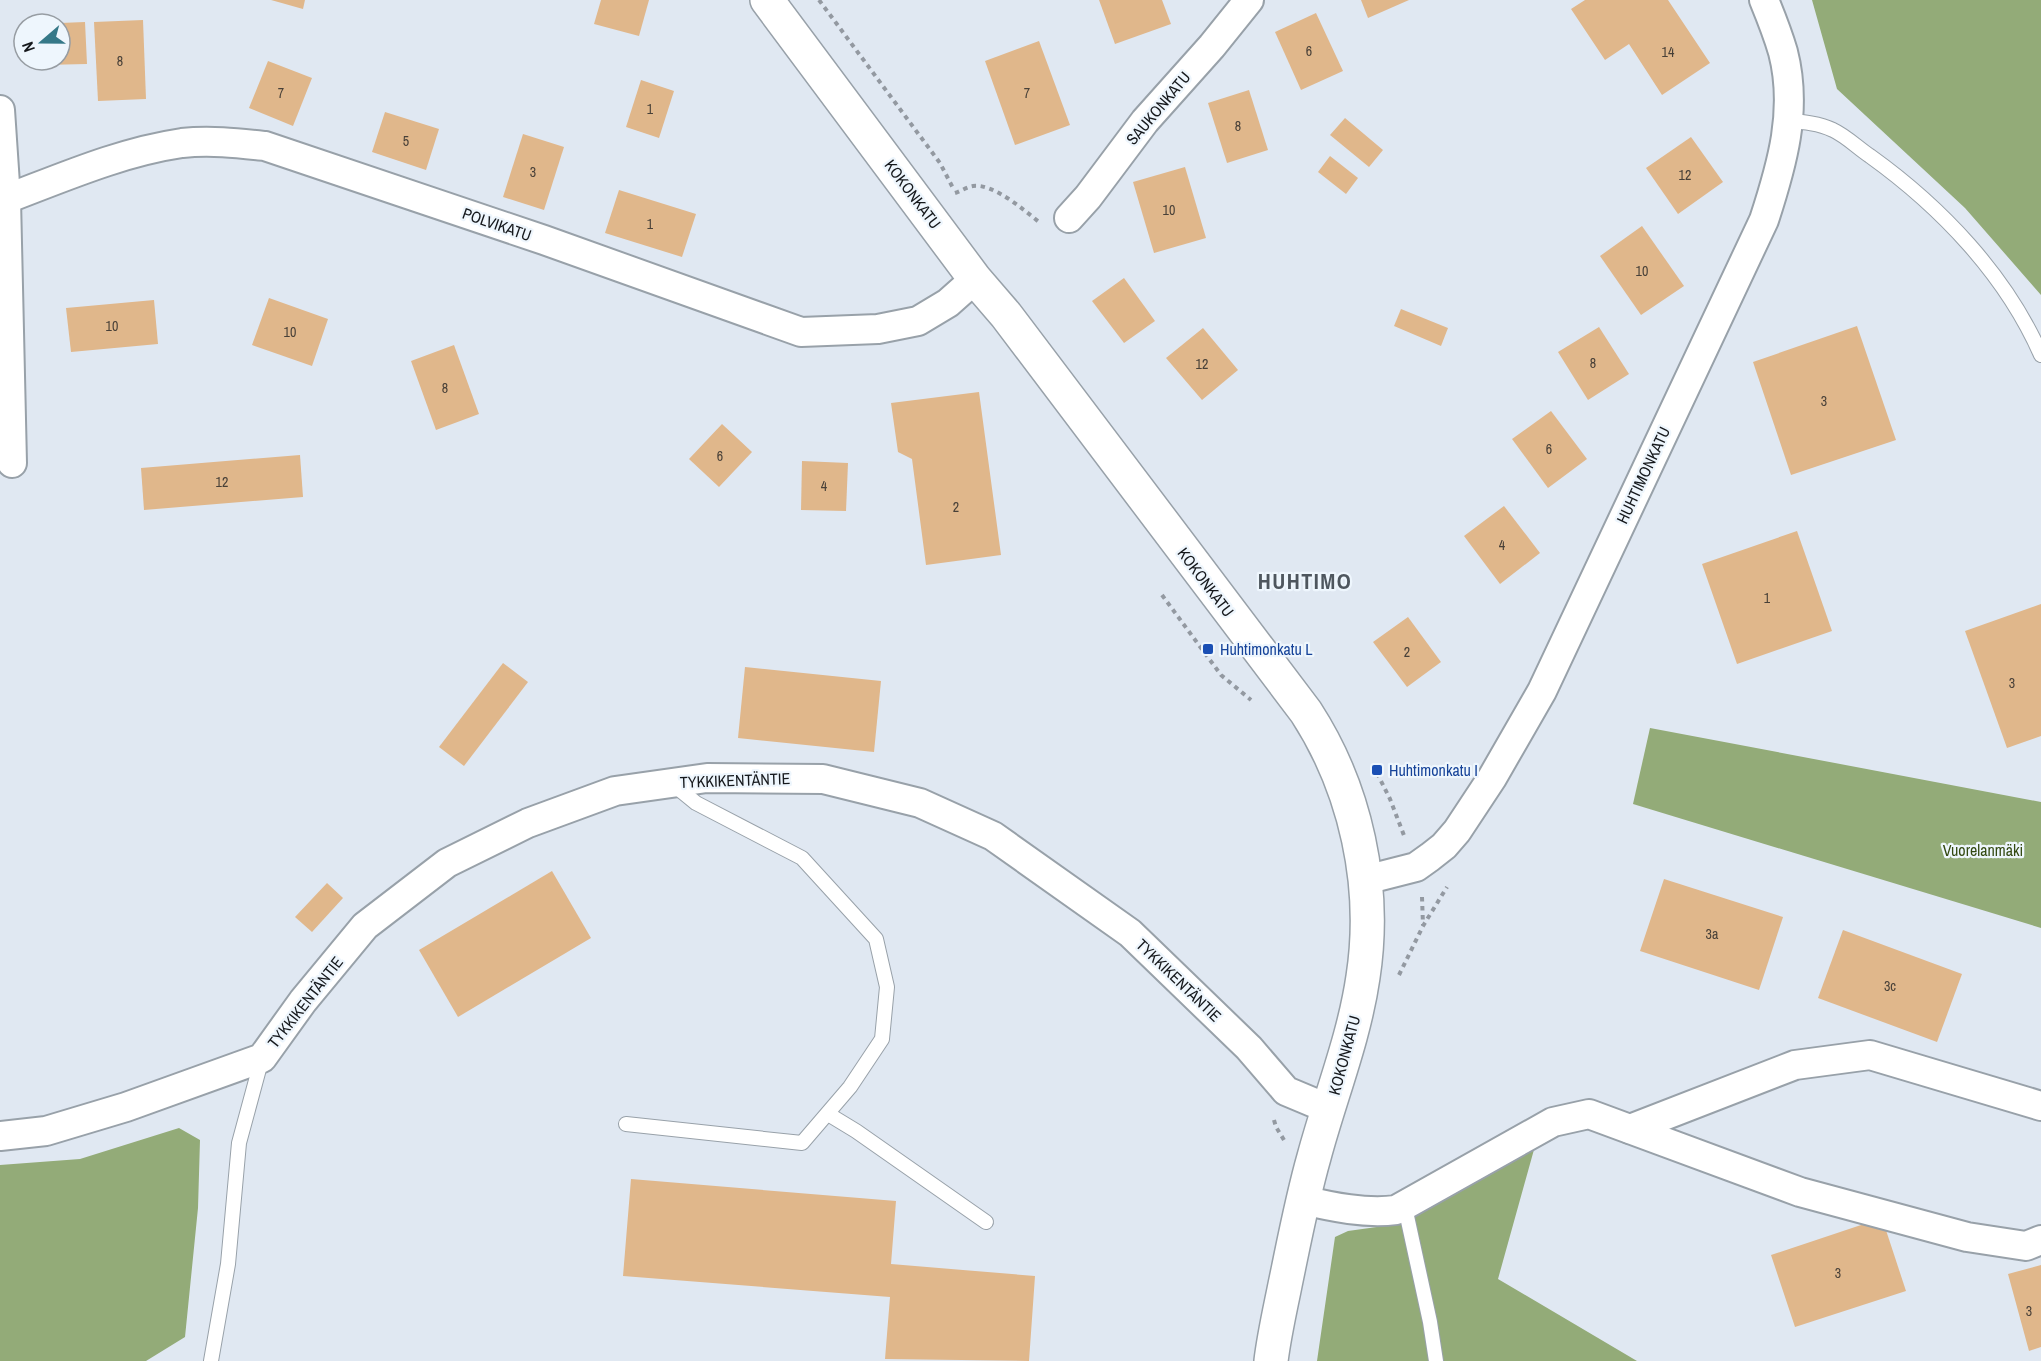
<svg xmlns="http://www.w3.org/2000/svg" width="2041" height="1361" viewBox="0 0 2041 1361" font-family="'Archivo Narrow',sans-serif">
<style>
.forest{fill:#93ab78}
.building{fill:#e0b78b}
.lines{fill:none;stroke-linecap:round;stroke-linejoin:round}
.lane-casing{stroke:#98a1a9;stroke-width:16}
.street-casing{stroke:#98a1a9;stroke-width:32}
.secondary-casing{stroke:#98a1a9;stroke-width:36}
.path{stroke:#9399a1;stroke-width:4;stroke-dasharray:4.5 4.5;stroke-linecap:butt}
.lane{stroke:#fff;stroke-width:14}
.street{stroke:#fff;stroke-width:28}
.secondary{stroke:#fff;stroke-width:33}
.transit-dot{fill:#1a4fb4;stroke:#eef6fd;stroke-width:2}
.labels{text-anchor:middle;stroke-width:4.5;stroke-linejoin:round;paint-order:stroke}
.number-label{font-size:14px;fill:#484038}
.street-label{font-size:16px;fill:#15181c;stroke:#eef6fd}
.transit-label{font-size:16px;fill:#164399;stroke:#eef6fd;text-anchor:start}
.park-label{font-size:16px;fill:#334911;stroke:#eef6fd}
.district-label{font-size:22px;font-weight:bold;letter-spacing:1.5px;fill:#4e565e;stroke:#eef6fd}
</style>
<rect width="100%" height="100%" fill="#e0e8f2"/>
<g class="forest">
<path d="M 1812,0 L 2041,0 L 2041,295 L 1965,208 L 1837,89 Z"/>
<path d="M 1650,728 L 2041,802 L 2041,928 L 1633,804 Z"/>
<path d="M 179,1128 L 200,1140 L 198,1208 L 185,1337 L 146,1361 L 0,1361 L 0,1165 L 80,1159 Z"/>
<path d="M 1535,1146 L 1498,1279 L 1637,1361 L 1317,1361 L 1335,1237 L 1348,1231 L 1391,1225 Z"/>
</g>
<g class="building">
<path d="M 271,0 L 305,0 L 303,9 Z"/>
<path d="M 601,0 L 649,0 L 639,36 L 594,24 Z"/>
<path d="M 1099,0 L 1162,0 L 1171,24 L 1115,44 Z"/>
<path d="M 1361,0 L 1409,0 L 1368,18 Z"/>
<path d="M 1585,0 L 1668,0 L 1710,63 L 1662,95 L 1629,44 L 1605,60 L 1571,9 Z"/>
<path d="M 1316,13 L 1343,71 L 1301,90 L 1275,32 Z"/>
<path d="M 143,20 L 146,99 L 98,101 L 94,22 Z"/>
<path d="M 85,22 L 87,64 L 43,65 L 43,60 L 60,60 L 60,23 Z"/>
<path d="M 1039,41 L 1070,125 L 1015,145 L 985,61 Z"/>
<path d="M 268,61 L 312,78 L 293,126 L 249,108 Z"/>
<path d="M 641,80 L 674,91 L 659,138 L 626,127 Z"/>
<path d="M 1249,90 L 1268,150 L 1227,163 L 1208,103 Z"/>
<path d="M 385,112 L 439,129 L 426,170 L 372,152 Z"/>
<path d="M 1345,118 L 1383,150 L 1369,167 L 1330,135 Z"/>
<path d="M 523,134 L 564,147 L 544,210 L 503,197 Z"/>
<path d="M 1691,137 L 1723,182 L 1678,214 L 1646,168 Z"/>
<path d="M 1330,156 L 1358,178 L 1346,194 L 1318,172 Z"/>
<path d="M 1185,167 L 1206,238 L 1154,253 L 1133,182 Z"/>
<path d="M 619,190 L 696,214 L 682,257 L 605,233 Z"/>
<path d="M 1642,226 L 1684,286 L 1641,315 L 1600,256 Z"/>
<path d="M 1124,278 L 1155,321 L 1124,343 L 1092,301 Z"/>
<path d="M 269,298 L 328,319 L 312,366 L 252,345 Z"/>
<path d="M 154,300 L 158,344 L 71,352 L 66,308 Z"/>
<path d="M 1401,309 L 1448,328 L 1441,346 L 1394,326 Z"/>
<path d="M 1857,326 L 1896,440 L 1791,475 L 1753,362 Z"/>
<path d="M 1599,327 L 1629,374 L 1588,400 L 1558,352 Z"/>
<path d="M 1203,328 L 1238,370 L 1202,400 L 1166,358 Z"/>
<path d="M 454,345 L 479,414 L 436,430 L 411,361 Z"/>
<path d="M 979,392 L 1001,555 L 926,565 L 912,459 L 898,452 L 891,403 Z"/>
<path d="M 1551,411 L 1587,459 L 1548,488 L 1512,439 Z"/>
<path d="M 722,424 L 752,452 L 719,487 L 689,459 Z"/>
<path d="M 300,455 L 303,497 L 144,510 L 141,468 Z"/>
<path d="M 802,461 L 848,463 L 846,511 L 801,510 Z"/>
<path d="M 1504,506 L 1540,553 L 1500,584 L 1464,536 Z"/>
<path d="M 1797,531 L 1832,631 L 1737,664 L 1702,564 Z"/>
<path d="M 2041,604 L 2041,736 L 2007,748 L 1965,631 Z"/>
<path d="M 1408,617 L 1441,662 L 1407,687 L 1373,642 Z"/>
<path d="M 503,663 L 528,682 L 464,766 L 439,747 Z"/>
<path d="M 745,667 L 881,681 L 874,752 L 738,738 Z"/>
<path d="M 552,871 L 591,938 L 458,1017 L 419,950 Z"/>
<path d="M 1664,879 L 1783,917 L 1759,990 L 1640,951 Z"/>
<path d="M 327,883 L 343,898 L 312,932 L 295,917 Z"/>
<path d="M 1843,930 L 1962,974 L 1937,1042 L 1818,998 Z"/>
<path d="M 631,1179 L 896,1201 L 891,1264 L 1035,1276 L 1029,1361 L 885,1359 L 890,1297 L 623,1276 Z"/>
<path d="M 1882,1218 L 1906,1291 L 1795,1327 L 1771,1255 Z"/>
<path d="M 2041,1265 L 2041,1347 L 2029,1351 L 2008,1274 Z"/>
</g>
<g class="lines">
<defs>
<g id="lane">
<path d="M 1788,121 C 1803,122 1819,123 1833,130 C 1846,136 1858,148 1870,156 C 1941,207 2006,275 2041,355"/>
<path d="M 828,1114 L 856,1131 L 986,1222"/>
<path d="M 626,1124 L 802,1143 L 850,1087 L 882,1039 L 887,987 L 876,939 L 802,858 L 696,803 L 674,785"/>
<path d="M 1405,1207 L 1430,1322 L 1436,1361"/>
<path d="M 211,1361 L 228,1264 L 239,1143 L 262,1058"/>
</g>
<g id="street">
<path d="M 0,110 L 6,199 L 12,463"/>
<path d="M 6,199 C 64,177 121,152 182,143 C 210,140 237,143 265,146 L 544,240 L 801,332 L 878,329 L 918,321 L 948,303 L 975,279"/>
<path d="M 1069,218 L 1088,197 L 1145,121 L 1212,46 L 1249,0"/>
<path d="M 1365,880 L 1416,867 L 1430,857 L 1444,846 L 1457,831 L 1492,778 L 1542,691 L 1764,220 C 1782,165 1798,110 1783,52 C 1778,35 1771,17 1764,0"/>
<path d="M 1630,1129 L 1795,1065 L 1870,1055 L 2041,1106"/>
<path d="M 0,1136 L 46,1131 L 126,1107 L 262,1058 L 303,1001 L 365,926 L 447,863 L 528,823 L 615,791 L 707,778 L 823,779 L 920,803 L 993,836 L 1130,933 L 1249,1048 L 1286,1091 L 1329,1109"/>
<path d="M 1303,1200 C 1332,1207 1366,1214 1396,1210 L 1553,1122 L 1589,1114 L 1800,1192 L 1967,1237 L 2026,1246 L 2041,1240"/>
</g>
<path id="secondary" d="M 767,0 L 975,279 L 1006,315 L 1306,712 C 1356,789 1377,886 1363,977 C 1354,1039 1330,1097 1314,1157 C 1302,1199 1294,1242 1285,1285 C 1280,1310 1274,1336 1271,1361"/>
</defs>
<use href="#lane" class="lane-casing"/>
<use href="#street" class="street-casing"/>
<use href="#secondary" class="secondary-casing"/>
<g class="path">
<path d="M 819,0 L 940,163 L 954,190"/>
<path d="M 955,193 C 961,191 967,187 973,186 C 993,183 1024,210 1039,222"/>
<path d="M 1162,595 L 1221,675 L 1251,700"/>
<path d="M 1373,765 L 1390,799 L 1405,838"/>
<path d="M 1422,897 L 1423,925"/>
<path d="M 1399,975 L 1423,926 L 1447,887"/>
<path d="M 1274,1120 L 1276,1127 L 1284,1140"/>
</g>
<use href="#lane" class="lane"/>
<use href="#street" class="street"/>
<use href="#secondary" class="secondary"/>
</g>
<g class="transit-dot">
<rect x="1202" y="643" width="12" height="12" rx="3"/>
<rect x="1371" y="764" width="12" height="12" rx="3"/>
</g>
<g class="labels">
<g class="number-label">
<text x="1309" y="56">6</text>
<text x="1668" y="57">14</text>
<text x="120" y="66">8</text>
<text x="281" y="98">7</text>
<text x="1027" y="98">7</text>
<text x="650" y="114">1</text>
<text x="1238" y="131">8</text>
<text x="406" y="146">5</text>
<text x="533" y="177">3</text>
<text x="1685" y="180">12</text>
<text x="1169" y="215">10</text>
<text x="650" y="229">1</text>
<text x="1642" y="276">10</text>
<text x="112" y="331">10</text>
<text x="290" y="337">10</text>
<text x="1593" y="368">8</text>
<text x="1202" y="369">12</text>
<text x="445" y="393">8</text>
<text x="1824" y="406">3</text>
<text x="1549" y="454">6</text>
<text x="720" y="461">6</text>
<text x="222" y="487">12</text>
<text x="824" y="491">4</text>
<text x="956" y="512">2</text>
<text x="1502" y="550">4</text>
<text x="1767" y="603">1</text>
<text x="1407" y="657">2</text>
<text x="2012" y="688">3</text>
<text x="1712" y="939">3a</text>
<text x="1890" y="991">3c</text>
<text x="1838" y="1278">3</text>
<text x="2029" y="1316">3</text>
</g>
<g class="street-label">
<text transform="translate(1158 108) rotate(-50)" y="6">SAUKONKATU</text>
<text transform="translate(913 194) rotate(53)" y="6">KOKONKATU</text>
<text transform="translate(497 224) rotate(19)" y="6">POLVIKATU</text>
<text transform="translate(1643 475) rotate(-65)" y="6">HUHTIMONKATU</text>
<text transform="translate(1206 582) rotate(53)" y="6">KOKONKATU</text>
<text transform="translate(735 780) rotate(-2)" y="6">TYKKIKENTÄNTIE</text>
<text transform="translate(1179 980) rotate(44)" y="6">TYKKIKENTÄNTIE</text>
<text transform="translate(305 1002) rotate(-52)" y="6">TYKKIKENTÄNTIE</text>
<text transform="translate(1344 1055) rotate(-75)" y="6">KOKONKATU</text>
</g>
<g class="transit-label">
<text x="1220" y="655">Huhtimonkatu L</text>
<text x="1389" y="776">Huhtimonkatu I</text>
</g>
<g class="park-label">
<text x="1983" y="856">Vuorelanmäki</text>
</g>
<g class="district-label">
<text x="1305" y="589">HUHTIMO</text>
</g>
</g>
<g transform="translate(42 42) rotate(250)"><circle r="28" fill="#eef6fd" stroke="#979da3" stroke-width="1.5"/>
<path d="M0-4.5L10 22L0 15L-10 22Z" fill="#357888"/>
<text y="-9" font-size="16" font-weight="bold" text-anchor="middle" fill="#15181c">N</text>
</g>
</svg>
